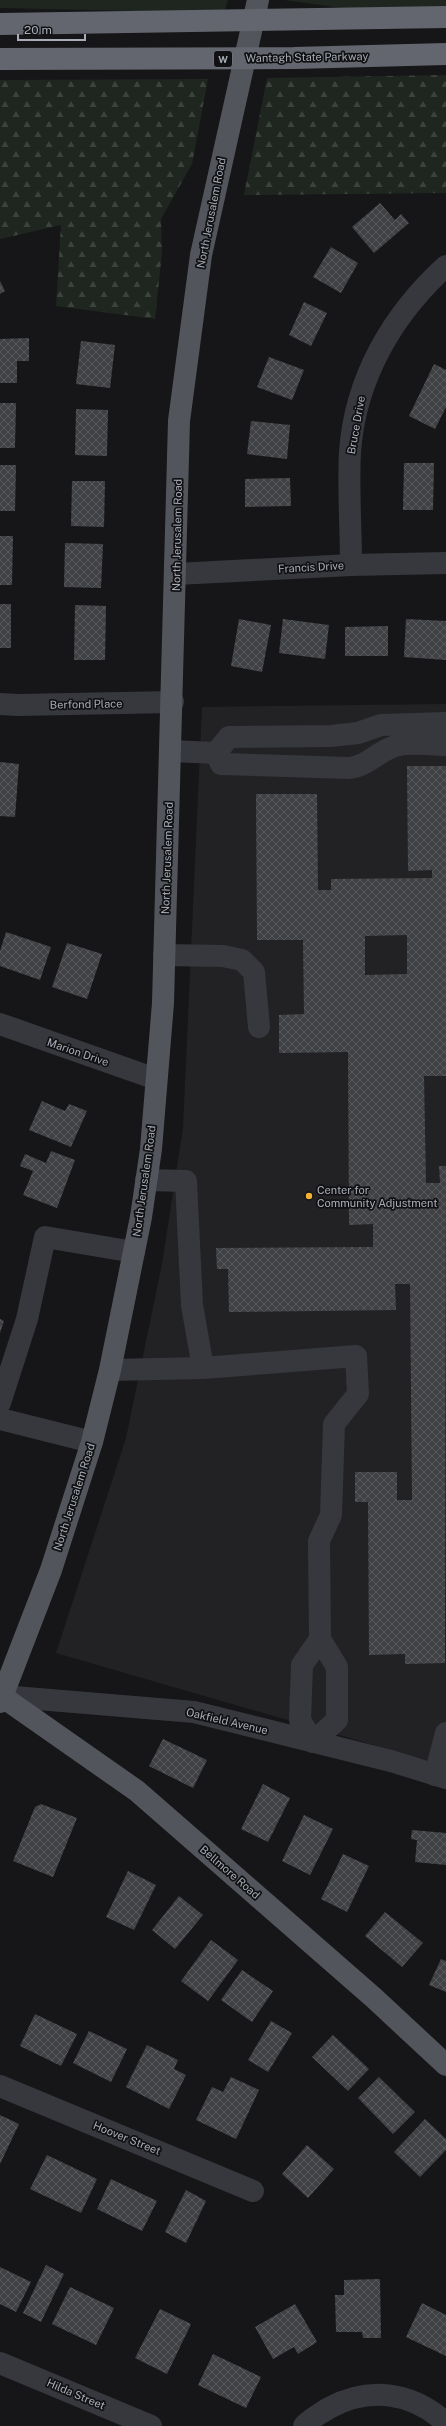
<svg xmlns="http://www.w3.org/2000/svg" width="446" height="2426" viewBox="0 0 446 2426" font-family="'Public Sans',sans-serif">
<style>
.built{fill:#222225}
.grass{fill:#1e261f}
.forest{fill:url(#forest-firs)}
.building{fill:url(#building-cross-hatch);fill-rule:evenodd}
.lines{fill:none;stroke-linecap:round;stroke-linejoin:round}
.minor{stroke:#37383d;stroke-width:22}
.major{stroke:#53555c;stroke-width:22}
.highway{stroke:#63666e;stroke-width:22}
.poi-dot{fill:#f2b134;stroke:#111113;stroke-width:1.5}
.labels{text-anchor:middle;stroke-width:3.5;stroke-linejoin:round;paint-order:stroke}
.shield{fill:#111113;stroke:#7b7e86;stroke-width:1}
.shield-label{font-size:10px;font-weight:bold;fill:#a8adb8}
.street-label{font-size:11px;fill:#a8adb8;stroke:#111113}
.poi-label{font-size:11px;fill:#a8adb8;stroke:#111113;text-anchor:start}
</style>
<defs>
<pattern id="forest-firs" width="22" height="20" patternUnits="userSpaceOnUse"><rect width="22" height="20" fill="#1e261f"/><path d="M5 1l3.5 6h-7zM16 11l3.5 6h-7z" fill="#3c433d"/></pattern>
<pattern id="building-cross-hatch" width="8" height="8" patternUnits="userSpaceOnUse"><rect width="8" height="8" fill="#404145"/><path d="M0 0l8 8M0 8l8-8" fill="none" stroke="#595a5e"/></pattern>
</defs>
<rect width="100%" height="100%" fill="#161618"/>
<path class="built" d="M 446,704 L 446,1766 L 56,1653 L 126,1438 L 162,1264 L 183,1128 L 202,707 Z"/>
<g class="grass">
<path d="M 0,0 L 228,0 L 224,13 L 0,8 Z"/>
<path d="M 284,0 L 446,0 L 446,7 L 356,10 Z"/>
</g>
<g class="forest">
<path d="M 446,75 L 446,193 L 244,195 L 267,78 Z"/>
<path d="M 208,79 L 192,164 L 161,219 L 162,253 L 155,319 L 56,306 L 61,225 L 0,239 L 0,80 Z"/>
</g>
<g class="building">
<path d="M 380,203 L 395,220 L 401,214 L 409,223 L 374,253 L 352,227 Z"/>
<path d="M 331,247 L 358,263 L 341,293 L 313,277 Z"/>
<path d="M 0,281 L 5,291 L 0,294 Z"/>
<path d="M 304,302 L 327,313 L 311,346 L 289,335 Z"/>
<path d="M 29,338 L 29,361 L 17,361 L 17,383 L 0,383 L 0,339 Z"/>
<path d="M 81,341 L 115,345 L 110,388 L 76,384 Z"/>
<path d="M 269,357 L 304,370 L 292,400 L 257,387 Z"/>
<path d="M 434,364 L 446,370 L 446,407 L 435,429 L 409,416 Z"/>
<path d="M 0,403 L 16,403 L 15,448 L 0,448 Z"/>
<path d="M 76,409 L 108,410 L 107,456 L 75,455 Z"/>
<path d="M 251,421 L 290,425 L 287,459 L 247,454 Z"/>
<path d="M 404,463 L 434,463 L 433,510 L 403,510 Z"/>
<path d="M 0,465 L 16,465 L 15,511 L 0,511 Z"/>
<path d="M 290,478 L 291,506 L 245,507 L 245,479 Z"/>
<path d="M 72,481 L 105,481 L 104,527 L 71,526 Z"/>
<path d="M 0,536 L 13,536 L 12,585 L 0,585 Z"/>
<path d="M 65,543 L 103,544 L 101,588 L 64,587 Z"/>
<rect x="0" y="604" width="11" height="44"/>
<path d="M 75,605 L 106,606 L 105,660 L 74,660 Z"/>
<path d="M 239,619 L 271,625 L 262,672 L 231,666 Z"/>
<path d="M 283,619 L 329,625 L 325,659 L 279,653 Z"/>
<path d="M 406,619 L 446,621 L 446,660 L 404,657 Z"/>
<path d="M 388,626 L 388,656 L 345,656 L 345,627 Z"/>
<path d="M 0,762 L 19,764 L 15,817 L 0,816 Z"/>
<path d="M 407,766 L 446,766 L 446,1076 L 424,1076 L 426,1183 L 440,1183 L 439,1166 L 446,1166 L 445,1663 L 405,1664 L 405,1654 L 369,1655 L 368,1502 L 355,1502 L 355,1472 L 397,1472 L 397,1500 L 412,1500 L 410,1284 L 395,1284 L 396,1310 L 229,1312 L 228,1269 L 217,1269 L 216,1248 L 373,1247 L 373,1224 L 349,1225 L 348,1052 L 279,1053 L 279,1015 L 304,1014 L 303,940 L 257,940 L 256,794 L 317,794 L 318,890 L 331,890 L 331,879 L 432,878 L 432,870 L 408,871 ZM 407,935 L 407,974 L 365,975 L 365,936 Z"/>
<path d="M 6,932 L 51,947 L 40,980 L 0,966 L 0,951 Z"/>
<path d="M 67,943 L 102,954 L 87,999 L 52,987 Z"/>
<path d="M 42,1101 L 65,1111 L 69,1104 L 87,1111 L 71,1147 L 29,1130 Z"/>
<path d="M 51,1151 L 75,1160 L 57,1208 L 23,1195 L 33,1171 L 20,1166 L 25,1154 L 46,1163 Z"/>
<path d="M 0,1319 L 4,1321 L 0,1333 Z"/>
<path d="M 163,1739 L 207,1760 L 193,1788 L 149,1766 Z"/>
<path d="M 263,1784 L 290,1798 L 268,1842 L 241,1829 Z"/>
<path d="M 41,1804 L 77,1818 L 53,1877 L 13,1861 L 35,1807 Z"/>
<path d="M 304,1815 L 333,1829 L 310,1875 L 282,1861 Z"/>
<path d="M 412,1830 L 446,1833 L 446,1865 L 415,1862 L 417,1840 L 411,1839 Z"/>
<path d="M 343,1854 L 369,1866 L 347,1912 L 321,1899 Z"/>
<path d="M 128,1871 L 156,1885 L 134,1930 L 106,1917 Z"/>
<path d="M 179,1896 L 203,1915 L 175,1949 L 152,1930 Z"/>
<path d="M 385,1912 L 423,1943 L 402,1967 L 365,1936 Z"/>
<path d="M 211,1940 L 238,1960 L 208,2001 L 181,1981 Z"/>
<path d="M 441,1959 L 446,1961 L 446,1992 L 429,1985 Z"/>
<path d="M 242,1970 L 273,1991 L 252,2022 L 221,2000 Z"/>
<path d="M 35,2014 L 77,2034 L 61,2066 L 20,2046 Z"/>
<path d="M 271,2021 L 292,2033 L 268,2072 L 248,2060 Z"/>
<path d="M 89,2031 L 127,2049 L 111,2082 L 73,2063 Z"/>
<path d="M 333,2035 L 369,2069 L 348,2091 L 312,2057 Z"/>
<path d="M 147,2045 L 178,2060 L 174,2069 L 186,2075 L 169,2109 L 126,2087 Z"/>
<path d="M 231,2077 L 259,2090 L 236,2139 L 196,2120 L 212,2087 L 223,2092 Z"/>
<path d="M 379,2077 L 415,2112 L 393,2134 L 358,2098 Z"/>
<path d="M 0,2115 L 19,2124 L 0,2164 Z"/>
<path d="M 425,2119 L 446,2139 L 446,2150 L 420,2177 L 394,2152 Z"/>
<path d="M 307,2145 L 334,2169 L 308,2198 L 282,2174 Z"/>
<path d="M 47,2155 L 97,2179 L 81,2213 L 30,2189 Z"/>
<path d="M 111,2179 L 157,2201 L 142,2231 L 97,2209 Z"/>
<path d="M 186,2190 L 206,2201 L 186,2243 L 165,2232 Z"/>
<path d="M 46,2265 L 64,2274 L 41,2322 L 23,2313 Z"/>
<path d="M 0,2267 L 31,2282 L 16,2312 L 0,2304 Z"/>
<path d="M 380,2279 L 381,2338 L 363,2338 L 362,2332 L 336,2332 L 335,2295 L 344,2295 L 344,2280 Z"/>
<path d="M 70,2287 L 114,2308 L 96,2345 L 52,2324 Z"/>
<path d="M 422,2303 L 446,2315 L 446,2356 L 406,2337 Z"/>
<path d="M 295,2304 L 317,2342 L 298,2354 L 294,2347 L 273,2359 L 255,2327 Z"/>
<path d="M 160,2309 L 191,2324 L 167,2374 L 135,2358 Z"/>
<path d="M 213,2354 L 261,2377 L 246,2408 L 198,2385 Z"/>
</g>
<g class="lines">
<g class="minor">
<path d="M 351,565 C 351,527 348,489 350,452 C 355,379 392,315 446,266"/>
<path d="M 176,574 L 351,565 L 446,563"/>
<path d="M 0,704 L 18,705 L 173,702"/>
<path d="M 171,751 L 216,753"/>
<path d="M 216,753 L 221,764 L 348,768 C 368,767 379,749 399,745 C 413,742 431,745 446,745"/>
<path d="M 216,753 L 229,737 L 331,736 L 358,733 L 381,725 L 446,723"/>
<path d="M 164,955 L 223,956 L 242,960 L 254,972 L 259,1027"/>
<path d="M 0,1024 L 156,1079"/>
<path d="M 146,1180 L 186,1181 L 192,1305 L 203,1368"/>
<path d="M 110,1370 L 203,1368 L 356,1356 L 358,1394 L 334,1424 L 331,1515 L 319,1541 L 320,1639"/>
<path d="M 0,1403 L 27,1319 L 45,1237 L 134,1252"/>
<path d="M 0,1419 L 92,1442"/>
<path d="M 320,1639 L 337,1667 L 337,1720 L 313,1742 L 300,1720 L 302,1665 Z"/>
<path d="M 2,1696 L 194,1712 L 391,1761 L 446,1778"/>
<path d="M 435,1775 L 446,1733"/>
<path d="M 0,2086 L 253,2191"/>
<path d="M 0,2363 L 151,2426"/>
<path d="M 304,2426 C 311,2418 320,2414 329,2408 C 370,2386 412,2392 446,2423"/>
</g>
<g class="major">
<path d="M 0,1695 L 137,1791 L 374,1998 L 446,2065"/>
<path d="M 0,1702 L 51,1570 L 92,1442 L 110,1370 L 141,1217 L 151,1149 L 163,1003 L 179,421 L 201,255 L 258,0"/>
</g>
<g class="highway">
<path d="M 0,24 L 446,17"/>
<path d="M 0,59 L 294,58 L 446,54"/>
</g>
</g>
<circle class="poi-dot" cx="309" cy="1196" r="4"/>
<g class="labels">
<rect class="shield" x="214" y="51" width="18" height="16" rx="3"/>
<g class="shield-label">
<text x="223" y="63">W</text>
</g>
<g class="street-label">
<text transform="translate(307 57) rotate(-1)" y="4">Wantagh State Parkway</text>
<text transform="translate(211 213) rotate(-79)" y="4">North Jerusalem Road</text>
<text transform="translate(356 425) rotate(-80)" y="4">Bruce Drive</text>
<text transform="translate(177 535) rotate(-89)" y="4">North Jerusalem Road</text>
<text transform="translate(311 567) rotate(-3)" y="4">Francis Drive</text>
<text transform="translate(86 704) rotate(-1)" y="4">Berfond Place</text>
<text transform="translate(167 858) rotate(-88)" y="4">North Jerusalem Road</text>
<text transform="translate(78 1052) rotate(19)" y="4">Marion Drive</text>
<text transform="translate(144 1181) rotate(-82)" y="4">North Jerusalem Road</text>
<text transform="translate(74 1497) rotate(-72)" y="4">North Jerusalem Road</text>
<text transform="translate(227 1721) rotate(13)" y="4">Oakfield Avenue</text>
<text transform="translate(230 1872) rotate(41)" y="4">Bellmore Road</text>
<text transform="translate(127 2138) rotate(22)" y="4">Hoover Street</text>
<text transform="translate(76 2394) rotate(23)" y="4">Hilda Street</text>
</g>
<g class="poi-label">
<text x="317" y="1194">Center for<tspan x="317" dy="13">Community Adjustment</tspan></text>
</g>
</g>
<path d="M18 34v6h67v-6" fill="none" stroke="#a8adb8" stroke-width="2"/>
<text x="24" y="34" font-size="12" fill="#a8adb8" stroke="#111113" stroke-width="3" paint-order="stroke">20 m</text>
</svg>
